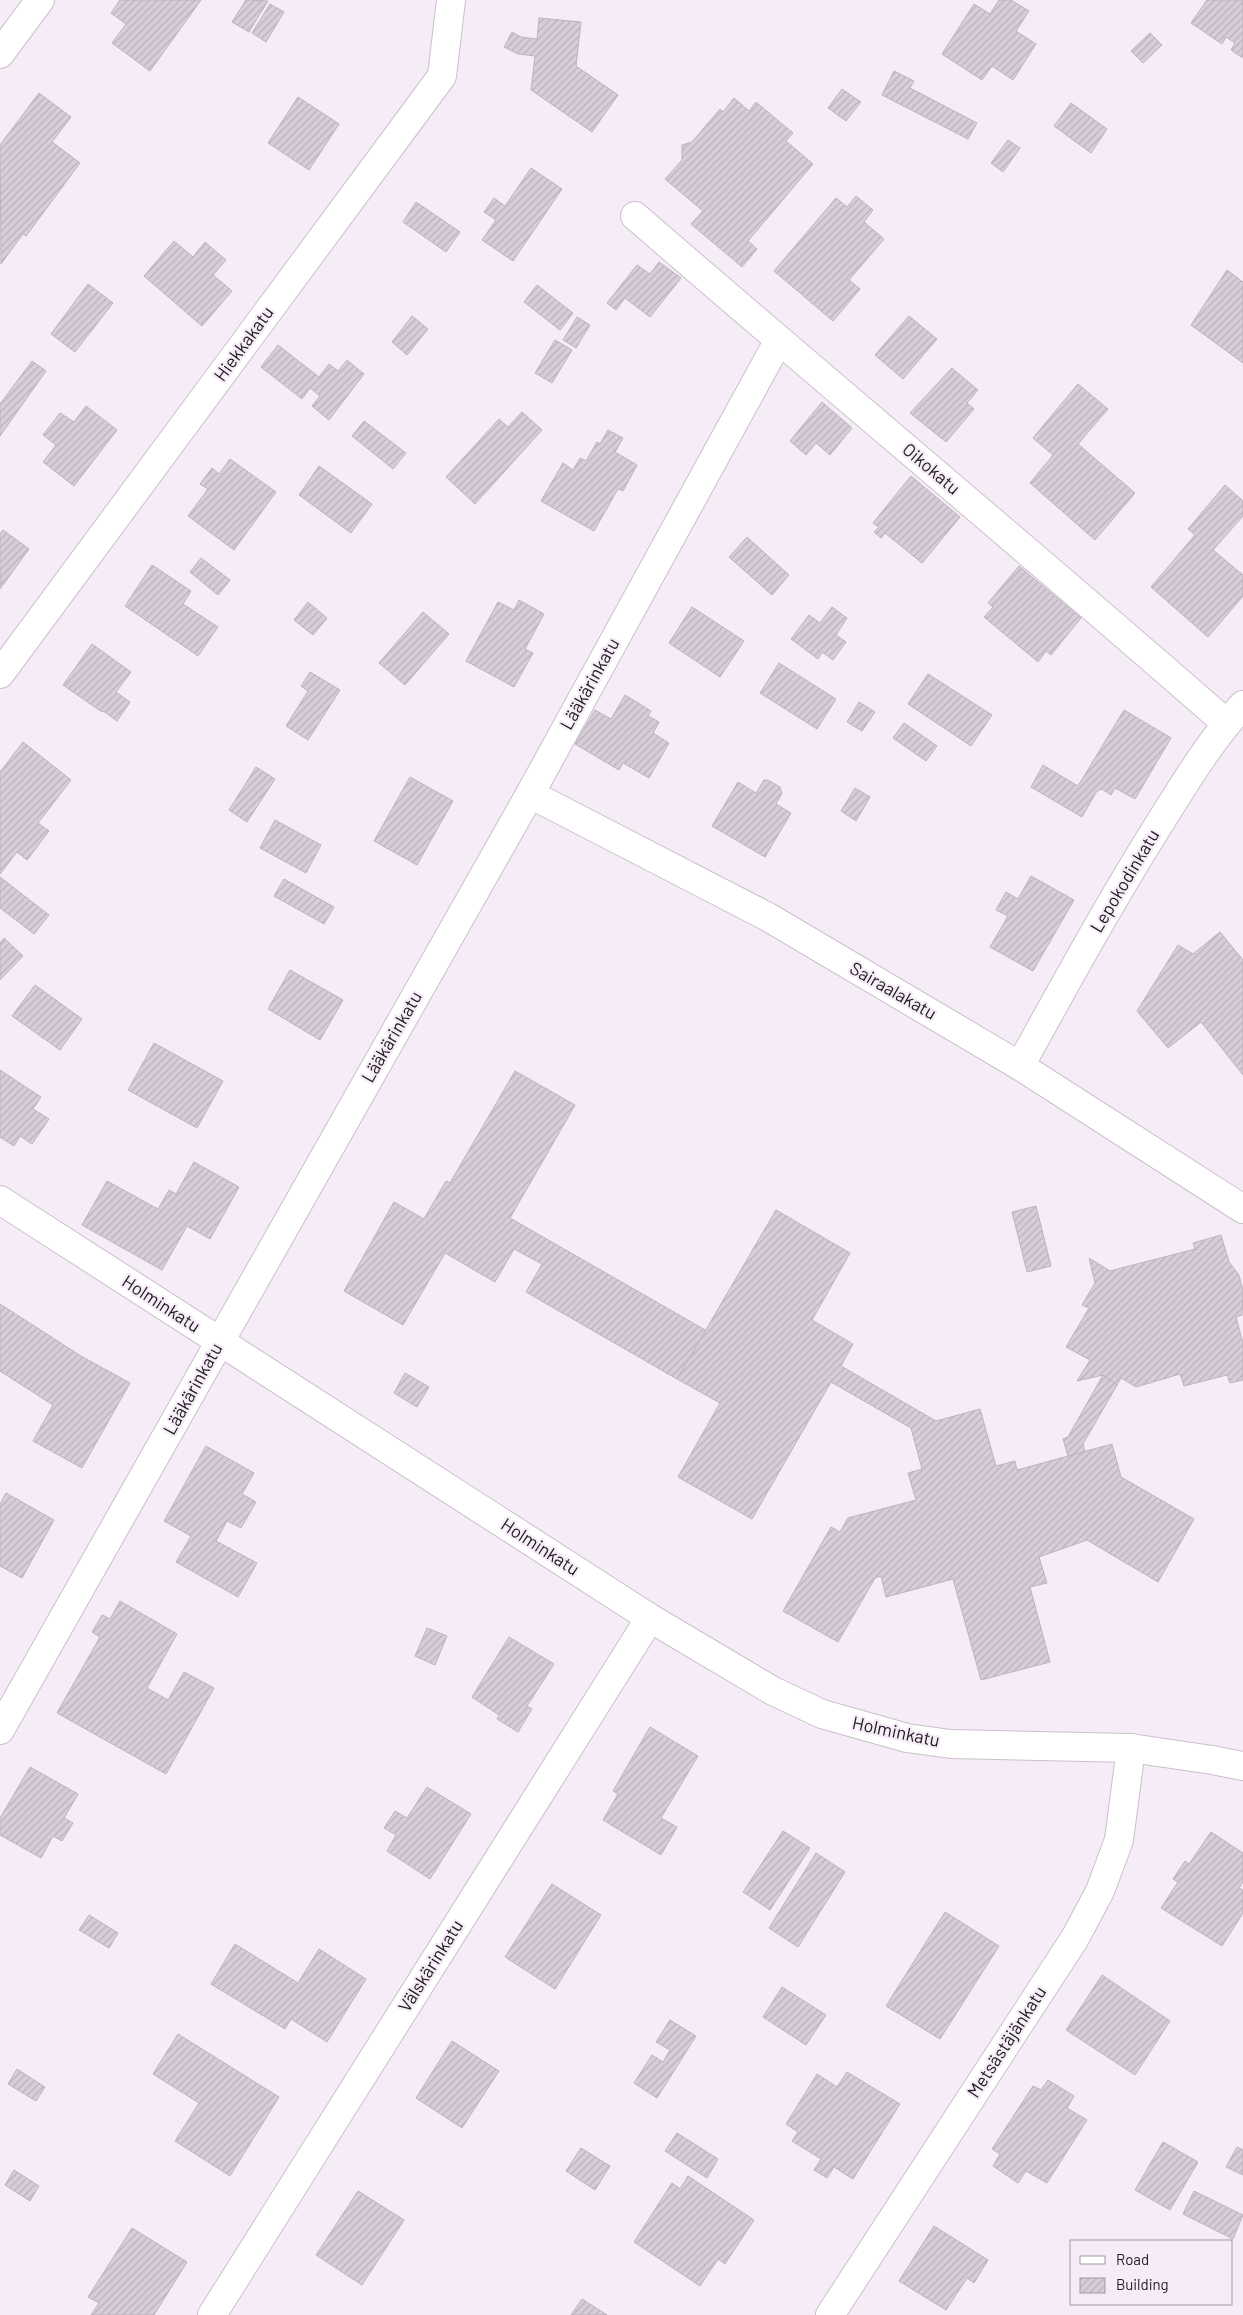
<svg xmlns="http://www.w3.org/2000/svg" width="1243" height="2315" viewBox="0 0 1243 2315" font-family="Barlow,sans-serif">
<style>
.building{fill:url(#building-hatch);stroke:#bcb3be}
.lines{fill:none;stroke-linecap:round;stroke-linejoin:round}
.street-casing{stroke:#cac0cb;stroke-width:30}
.street{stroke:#fff;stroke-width:28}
.labels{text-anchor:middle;stroke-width:4.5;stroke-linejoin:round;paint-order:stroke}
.street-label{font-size:18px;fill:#1e1a1e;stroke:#f6ecf8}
</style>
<defs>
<pattern id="building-hatch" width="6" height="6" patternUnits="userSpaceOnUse" patternTransform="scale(1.25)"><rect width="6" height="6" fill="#d8ced9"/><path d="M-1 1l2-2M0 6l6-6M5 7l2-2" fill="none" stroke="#b9b0ba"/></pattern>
</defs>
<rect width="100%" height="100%" fill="#f6ecf8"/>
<g class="building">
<path d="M 120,0 L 201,0 L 150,71 L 112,43 L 126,24 L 111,13 Z"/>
<path d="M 246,0 L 268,1 L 249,32 L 232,22 Z"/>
<path d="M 999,0 L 1011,0 L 1029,11 L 1016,31 L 1036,44 L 1013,80 L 992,66 L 982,80 L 942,54 L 974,4 L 990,14 Z"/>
<path d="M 1207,0 L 1243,0 L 1243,58 L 1231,50 L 1235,43 L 1226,37 L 1222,44 L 1191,23 Z"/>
<path d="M 270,4 L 284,12 L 266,42 L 252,33 Z"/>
<path d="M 539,18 L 581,22 L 576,66 L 618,95 L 592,132 L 531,90 L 535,56 L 518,54 L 504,47 L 512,32 L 521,37 L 537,39 Z"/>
<path d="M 1150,33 L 1162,45 L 1143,63 L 1131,51 Z"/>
<path d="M 894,71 L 914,81 L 910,88 L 977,123 L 968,139 L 882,95 Z"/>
<path d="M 842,89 L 861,102 L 846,121 L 828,108 Z"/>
<path d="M 39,93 L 71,117 L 52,142 L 80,163 L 26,236 L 23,234 L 1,264 L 0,145 Z"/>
<path d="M 298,97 L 339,124 L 309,170 L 268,143 Z"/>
<path d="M 734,98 L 749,111 L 756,102 L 793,133 L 786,141 L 813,164 L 748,241 L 757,249 L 742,267 L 691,224 L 703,211 L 665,179 L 682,160 L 682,145 L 692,142 L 720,109 L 723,112 Z"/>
<path d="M 1071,103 L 1107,129 L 1091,153 L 1054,126 Z"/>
<path d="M 1008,140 L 1020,148 L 1003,172 L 991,163 Z"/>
<path d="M 531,168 L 562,189 L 513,261 L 482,240 L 496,220 L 484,212 L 494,198 L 505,206 Z"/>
<path d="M 856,196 L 873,210 L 864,222 L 884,239 L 849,280 L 860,289 L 833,321 L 774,271 L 836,198 L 847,207 Z"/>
<path d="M 416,202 L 460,232 L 446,252 L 403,222 Z"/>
<path d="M 174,241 L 193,257 L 205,242 L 226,260 L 213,275 L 232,291 L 202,326 L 144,276 Z"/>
<path d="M 659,262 L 681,278 L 650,317 L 625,298 L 616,310 L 607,303 L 637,265 L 650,274 Z"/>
<path d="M 1227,270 L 1243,282 L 1243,363 L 1191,325 Z"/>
<path d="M 88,284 L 113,303 L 75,352 L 51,334 Z"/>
<path d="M 537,285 L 573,313 L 560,330 L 524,302 Z"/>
<path d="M 412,316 L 428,329 L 407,355 L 392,342 Z"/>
<path d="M 909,316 L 937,339 L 903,379 L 875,355 Z"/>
<path d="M 577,317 L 590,325 L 576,348 L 563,340 Z"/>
<path d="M 555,340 L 572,350 L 552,383 L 535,373 Z"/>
<path d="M 278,345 L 319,377 L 329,364 L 338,371 L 347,360 L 364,374 L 329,420 L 312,406 L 320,396 L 310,388 L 302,399 L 261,367 Z"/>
<path d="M 32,361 L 46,371 L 0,436 L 0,404 Z"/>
<path d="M 952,368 L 978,390 L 967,403 L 974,409 L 946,442 L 910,413 Z"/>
<path d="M 1078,384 L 1108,409 L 1078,444 L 1135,493 L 1095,540 L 1030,483 L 1053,455 L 1033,438 Z"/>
<path d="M 822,402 L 852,428 L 830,455 L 816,443 L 806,455 L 790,441 Z"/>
<path d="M 86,406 L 117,430 L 74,486 L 43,462 L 56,445 L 43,435 L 60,413 L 74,422 Z"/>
<path d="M 522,412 L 542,430 L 475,504 L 446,477 L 499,419 L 508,427 Z"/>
<path d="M 364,421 L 406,453 L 393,469 L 352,436 Z"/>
<path d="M 608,430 L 623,438 L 615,452 L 637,465 L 623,491 L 618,489 L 594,531 L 541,501 L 563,463 L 573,470 L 580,458 L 586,461 L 597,442 L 600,444 Z"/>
<path d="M 230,459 L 276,492 L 234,550 L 188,516 L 208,489 L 200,484 L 212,468 L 219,474 Z"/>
<path d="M 319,466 L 372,504 L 351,533 L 299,495 Z"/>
<path d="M 911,476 L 960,517 L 922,563 L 885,533 L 881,538 L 874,532 L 879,527 L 873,523 Z"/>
<path d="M 1225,485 L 1243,501 L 1243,516 L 1213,550 L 1243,575 L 1243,596 L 1208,637 L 1151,587 L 1195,535 L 1188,529 Z"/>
<path d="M 3,530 L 29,549 L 0,589 L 0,534 Z"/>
<path d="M 747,537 L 789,575 L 772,595 L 729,557 Z"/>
<path d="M 201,558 L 230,580 L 218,595 L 190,572 Z"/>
<path d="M 152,565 L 191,591 L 183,604 L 218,627 L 198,656 L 125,606 Z"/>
<path d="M 1019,566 L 1081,618 L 1051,655 L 1046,651 L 1038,662 L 984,617 L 993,607 L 988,603 Z"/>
<path d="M 519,600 L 544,614 L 525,649 L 533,653 L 514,687 L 466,661 L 498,602 L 514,610 Z"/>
<path d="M 308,602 L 327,618 L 313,635 L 294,620 Z"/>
<path d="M 692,607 L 744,641 L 720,677 L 669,643 Z"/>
<path d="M 832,607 L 847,618 L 836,635 L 846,642 L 833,660 L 822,652 L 818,659 L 791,639 L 809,615 L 820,623 Z"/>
<path d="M 423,612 L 449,634 L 405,685 L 379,663 Z"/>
<path d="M 92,644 L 131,672 L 116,692 L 130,702 L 117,721 L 103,711 L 102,712 L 63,685 Z"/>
<path d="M 779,663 L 836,699 L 817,729 L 760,693 Z"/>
<path d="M 310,672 L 340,690 L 308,740 L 286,726 L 308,691 L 301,686 Z"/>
<path d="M 928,674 L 992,715 L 971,746 L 908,704 Z"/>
<path d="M 625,695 L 651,711 L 648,716 L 659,722 L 653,733 L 669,743 L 649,778 L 623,763 L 619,770 L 575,744 L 595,710 L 611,719 Z"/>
<path d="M 859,702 L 875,712 L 862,731 L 847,722 Z"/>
<path d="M 1124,710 L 1171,738 L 1135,799 L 1115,788 L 1111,795 L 1102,789 L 1097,791 L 1082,817 L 1031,787 L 1043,765 L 1078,786 Z"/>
<path d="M 904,723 L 937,746 L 926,761 L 893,738 Z"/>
<path d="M 23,742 L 71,780 L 38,823 L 49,831 L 27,860 L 17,852 L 0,874 L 0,772 Z"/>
<path d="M 256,767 L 275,779 L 247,822 L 229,810 Z"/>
<path d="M 410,777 L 453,801 L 417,865 L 374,841 Z"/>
<path d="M 764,780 L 768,780 L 780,787 L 782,793 L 776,804 L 791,813 L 765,857 L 712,826 L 738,782 L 756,793 Z"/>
<path d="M 855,788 L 870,797 L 856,821 L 841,811 Z"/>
<path d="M 275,820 L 321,845 L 306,873 L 260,848 Z"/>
<path d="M 1031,876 L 1074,900 L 1033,971 L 990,947 L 1008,916 L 996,910 L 1006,892 L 1018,899 Z"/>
<path d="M 0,877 L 49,915 L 34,934 L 0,908 Z"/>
<path d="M 284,879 L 334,907 L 324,924 L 274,896 Z"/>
<path d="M 1220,932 L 1243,960 L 1243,1075 L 1201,1022 L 1168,1048 L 1137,1011 L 1178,945 L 1193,954 Z"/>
<path d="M 4,938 L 23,956 L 0,980 L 0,943 Z"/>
<path d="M 290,970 L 343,1000 L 320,1040 L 268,1009 Z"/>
<path d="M 35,985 L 82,1019 L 60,1050 L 12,1016 Z"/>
<path d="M 154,1043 L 223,1081 L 197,1128 L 128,1090 Z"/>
<path d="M 0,1070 L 41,1097 L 33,1109 L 49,1119 L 32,1144 L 20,1136 L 14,1146 L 0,1137 Z"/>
<path d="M 515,1071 L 575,1105 L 510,1218 L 707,1331 L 677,1379 L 526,1292 L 542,1264 L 514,1249 L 495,1282 L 445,1253 L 403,1325 L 344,1291 L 394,1202 L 424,1219 L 446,1181 L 450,1183 Z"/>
<path d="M 194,1162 L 239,1187 L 210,1239 L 187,1226 L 162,1270 L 82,1225 L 107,1181 L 158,1209 L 169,1190 L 176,1194 Z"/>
<path d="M 1036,1206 L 1051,1266 L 1027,1272 L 1012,1212 Z"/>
<path d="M 776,1210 L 850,1253 L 812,1320 L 853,1344 L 841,1366 L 936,1421 L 980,1409 L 996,1466 L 1015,1461 L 1017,1470 L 1112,1444 L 1121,1477 L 1194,1519 L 1158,1582 L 1087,1540 L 1039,1557 L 1047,1583 L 1030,1587 L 1050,1662 L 981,1680 L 953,1579 L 886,1597 L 881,1576 L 875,1578 L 838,1642 L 783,1611 L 831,1527 L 840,1532 L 848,1518 L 916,1500 L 908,1473 L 922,1469 L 911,1428 L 831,1382 L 752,1519 L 678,1477 L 720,1403 L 677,1379 Z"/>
<path d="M 1221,1235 L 1229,1262 L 1239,1275 L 1243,1291 L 1242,1315 L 1236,1317 L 1243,1343 L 1243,1380 L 1230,1383 L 1227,1375 L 1184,1386 L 1180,1374 L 1136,1387 L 1121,1378 L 1117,1385 L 1103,1375 L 1077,1381 L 1090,1360 L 1066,1347 L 1089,1308 L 1082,1305 L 1095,1283 L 1089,1258 L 1110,1271 L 1195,1249 L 1193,1243 Z"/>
<path d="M 0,1304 L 81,1356 L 130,1383 L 82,1468 L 33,1441 L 53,1405 L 0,1371 Z"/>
<path d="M 405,1373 L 429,1387 L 417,1407 L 394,1393 Z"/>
<path d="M 1103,1375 L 1117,1385 L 1083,1444 L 1085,1452 L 1068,1456 L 1063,1439 L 1068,1437 Z"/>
<path d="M 206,1446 L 254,1473 L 242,1494 L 256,1502 L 241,1528 L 227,1521 L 216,1541 L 257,1563 L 238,1597 L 176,1562 L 191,1536 L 164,1521 Z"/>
<path d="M 6,1493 L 54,1520 L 22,1578 L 0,1566 L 0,1504 Z"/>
<path d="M 120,1601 L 177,1634 L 147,1688 L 168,1700 L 184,1672 L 214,1688 L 166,1774 L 57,1713 L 100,1637 L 92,1632 L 102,1615 L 110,1619 Z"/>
<path d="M 427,1628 L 447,1636 L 435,1665 L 415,1656 Z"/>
<path d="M 509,1637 L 554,1664 L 527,1706 L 532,1709 L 518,1732 L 497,1719 L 499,1715 L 472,1697 Z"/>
<path d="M 650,1727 L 698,1756 L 661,1818 L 677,1827 L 661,1855 L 603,1820 L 618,1794 L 613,1791 Z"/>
<path d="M 30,1767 L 78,1794 L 64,1818 L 73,1823 L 62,1841 L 53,1836 L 41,1858 L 0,1835 L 0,1818 Z"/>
<path d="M 427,1787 L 471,1814 L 430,1879 L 387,1851 L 396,1835 L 384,1828 L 395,1811 L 407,1818 Z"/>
<path d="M 783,1831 L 810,1848 L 770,1910 L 743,1892 Z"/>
<path d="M 1211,1832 L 1243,1853 L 1243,1882 L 1239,1888 L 1243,1890 L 1243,1913 L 1222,1946 L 1161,1908 L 1178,1882 L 1173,1879 L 1185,1861 L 1189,1864 Z"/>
<path d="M 816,1853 L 845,1872 L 798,1947 L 769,1928 Z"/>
<path d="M 552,1884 L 601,1915 L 555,1989 L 505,1957 Z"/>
<path d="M 945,1912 L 999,1946 L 940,2039 L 886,2006 Z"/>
<path d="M 89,1915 L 118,1933 L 109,1948 L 79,1930 Z"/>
<path d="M 235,1944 L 298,1983 L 319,1949 L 366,1979 L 327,2042 L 291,2019 L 285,2029 L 211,1984 Z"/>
<path d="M 1102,1975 L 1170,2021 L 1135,2075 L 1066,2030 Z"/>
<path d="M 782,1987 L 826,2015 L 806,2045 L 763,2017 Z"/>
<path d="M 670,2020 L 696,2036 L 657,2098 L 634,2083 L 652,2055 L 663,2062 L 670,2050 L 656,2042 Z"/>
<path d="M 178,2034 L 279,2097 L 230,2176 L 175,2141 L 199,2103 L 153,2074 Z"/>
<path d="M 452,2041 L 499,2071 L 462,2128 L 416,2098 Z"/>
<path d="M 17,2069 L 45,2087 L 36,2101 L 8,2084 Z"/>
<path d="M 847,2072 L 900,2104 L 853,2179 L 834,2167 L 827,2178 L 814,2170 L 821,2159 L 792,2141 L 798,2132 L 786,2124 L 817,2074 L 837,2087 Z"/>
<path d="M 1048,2080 L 1074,2096 L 1067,2108 L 1087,2120 L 1047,2183 L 1026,2171 L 1018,2183 L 993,2166 L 1000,2154 L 992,2149 L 1033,2086 L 1041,2090 Z"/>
<path d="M 677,2133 L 718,2159 L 707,2178 L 665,2151 Z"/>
<path d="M 1163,2142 L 1198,2162 L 1170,2210 L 1135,2190 Z"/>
<path d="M 1237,2147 L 1243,2150 L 1243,2175 L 1226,2167 Z"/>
<path d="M 581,2148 L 610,2166 L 595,2190 L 566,2171 Z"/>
<path d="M 14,2170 L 39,2186 L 30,2201 L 5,2185 Z"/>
<path d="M 688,2176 L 754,2220 L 725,2264 L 718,2259 L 700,2286 L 634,2242 L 672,2183 L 680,2189 Z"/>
<path d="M 358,2191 L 404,2220 L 362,2285 L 316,2255 Z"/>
<path d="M 1194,2191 L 1243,2215 L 1233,2239 L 1183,2214 Z"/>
<path d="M 934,2226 L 988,2260 L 974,2283 L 967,2278 L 946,2310 L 899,2281 Z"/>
<path d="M 132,2228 L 187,2262 L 154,2315 L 91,2315 L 99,2303 L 88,2297 Z"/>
<path d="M 582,2299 L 607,2315 L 571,2315 Z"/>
</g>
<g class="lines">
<defs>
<g id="street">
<path d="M 0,54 L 40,0"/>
<path d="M 635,216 C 831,386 1031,552 1226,723"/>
<path d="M 0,674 L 442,76 L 451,0"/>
<path d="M 530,794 L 768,917 L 1020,1066 L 1243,1209"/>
<path d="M 1020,1066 C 1064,986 1108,906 1156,829 C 1183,786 1209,742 1243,705"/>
<path d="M 0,1200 L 650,1618 L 773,1691 L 822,1714 L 907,1738 L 951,1744 L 1131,1748 L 1212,1760 L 1243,1766"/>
<path d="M 0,1730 L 530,794 L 779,340"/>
<path d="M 212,2315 L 650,1618"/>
<path d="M 830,2315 L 1075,1938 L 1100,1891 L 1119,1840 L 1131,1748"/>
</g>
</defs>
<use href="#street" class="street-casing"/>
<use href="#street" class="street"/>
</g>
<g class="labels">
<g class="street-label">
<text transform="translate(244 344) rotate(-54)" y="6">Hiekkakatu</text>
<text transform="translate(931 469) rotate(40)" y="6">Oikokatu</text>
<text transform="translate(590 684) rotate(-61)" y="6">Lääkärinkatu</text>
<text transform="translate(1125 881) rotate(-59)" y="6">Lepokodinkatu</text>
<text transform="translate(893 991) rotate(30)" y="6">Sairaalakatu</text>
<text transform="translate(392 1037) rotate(-60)" y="6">Lääkärinkatu</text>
<text transform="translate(161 1304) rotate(33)" y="6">Holminkatu</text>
<text transform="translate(193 1389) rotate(-61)" y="6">Lääkärinkatu</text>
<text transform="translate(540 1547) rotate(33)" y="6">Holminkatu</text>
<text transform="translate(896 1732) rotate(12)" y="6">Holminkatu</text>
<text transform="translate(431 1966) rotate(-58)" y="6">Välskärinkatu</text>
<text transform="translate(1007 2042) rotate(-57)" y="6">Metsästäjänkatu</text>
</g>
</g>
<rect x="1070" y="2240" width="162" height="65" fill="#f6ecf8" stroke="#a098a1"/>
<rect x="1080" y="2256" width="25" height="8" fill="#ffffff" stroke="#a098a1"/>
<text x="1116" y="2265" font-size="15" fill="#1e1a1e">Road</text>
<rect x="1080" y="2278" width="25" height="15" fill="url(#building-hatch)" stroke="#a098a1"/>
<text x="1116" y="2290" font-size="15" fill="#1e1a1e">Building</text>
</svg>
